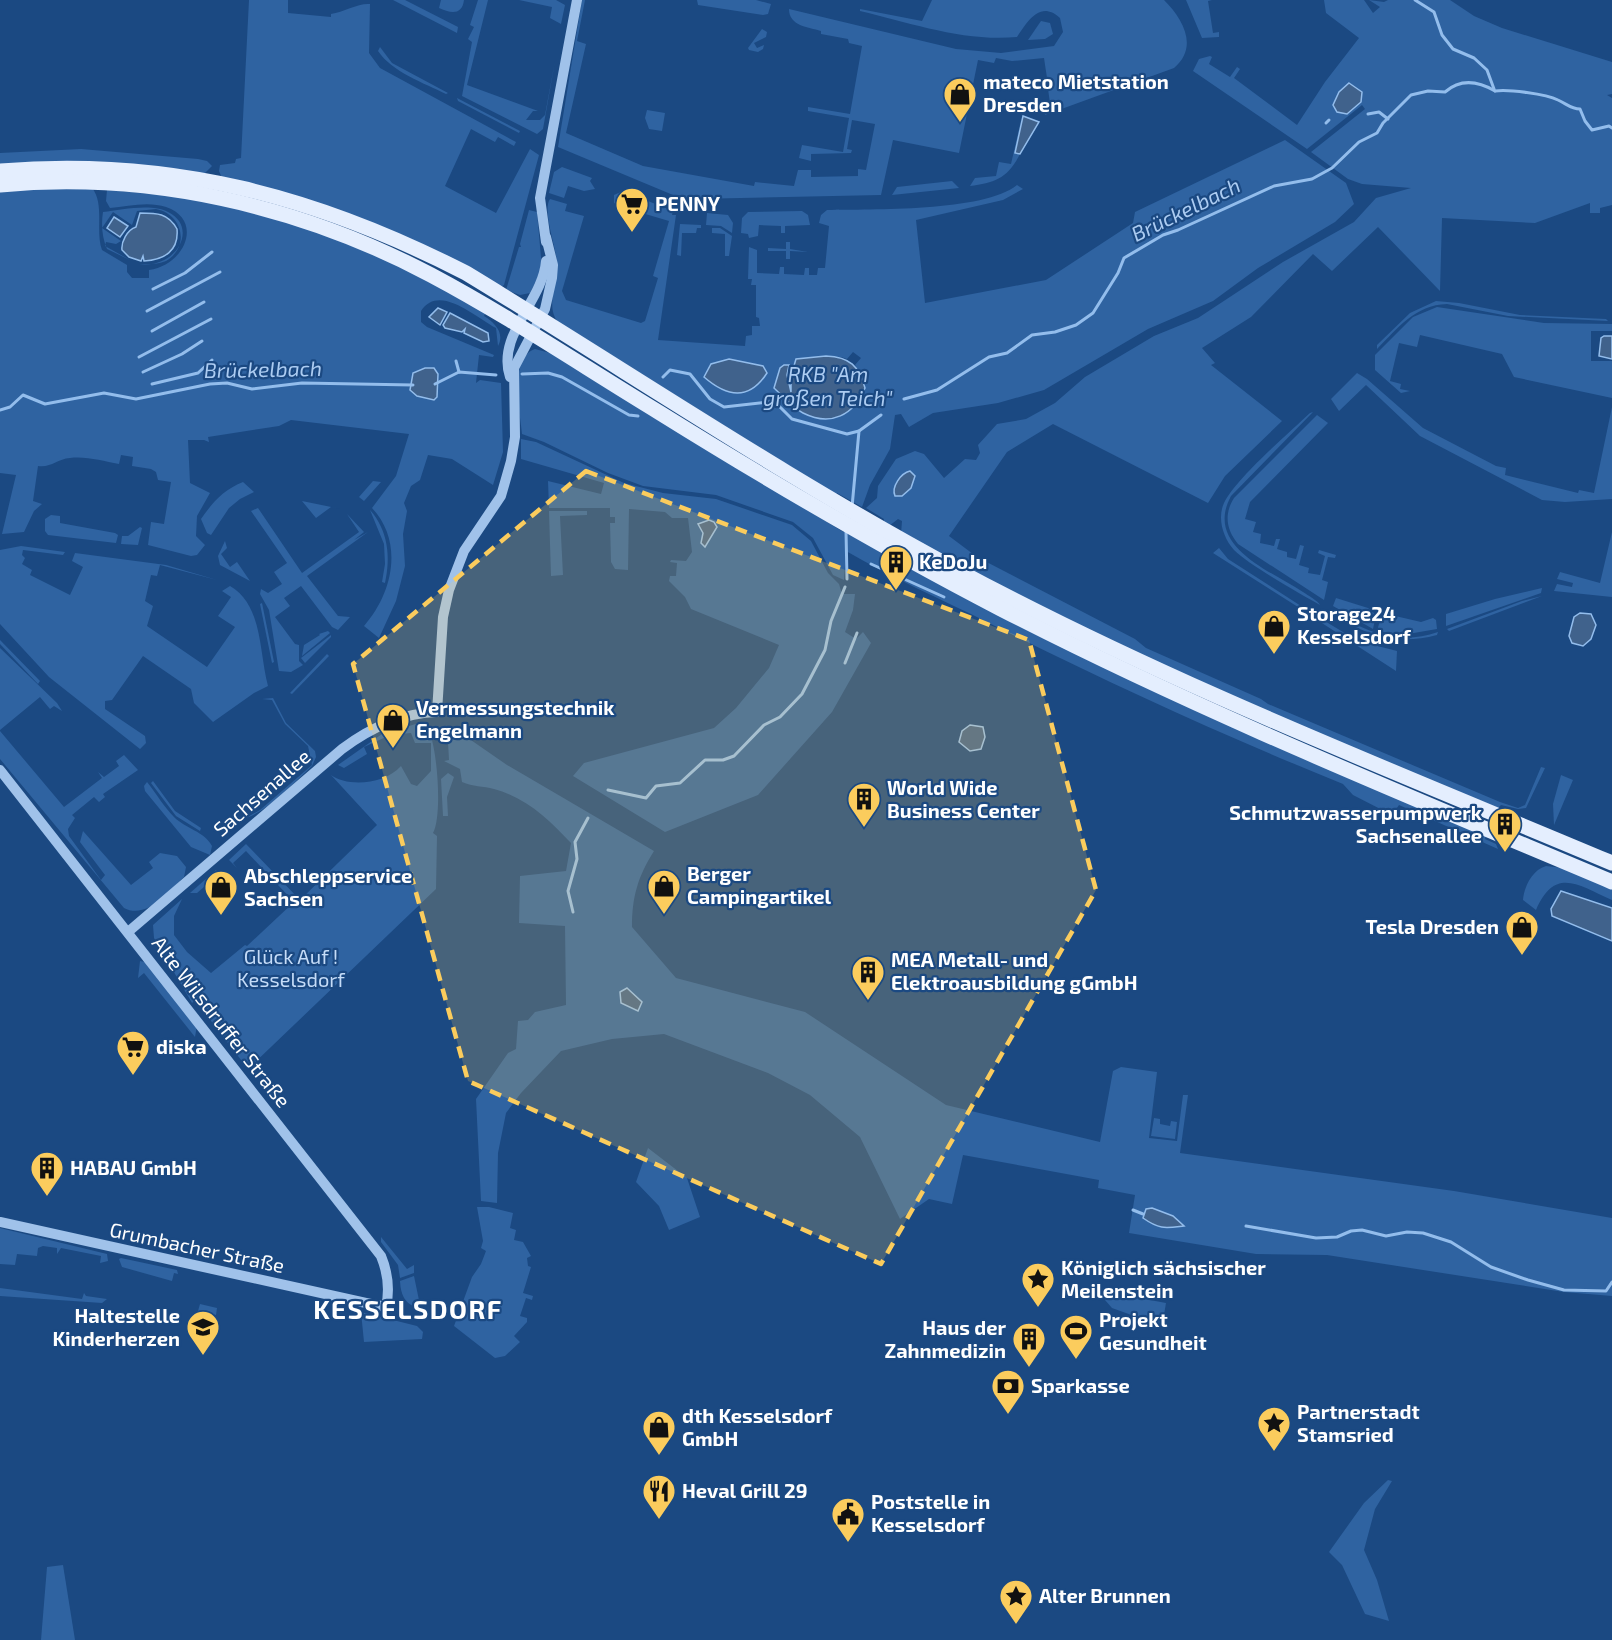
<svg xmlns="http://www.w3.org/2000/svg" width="1612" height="1640" viewBox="0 0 1612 1640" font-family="'Exo 2',sans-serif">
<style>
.green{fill:#2f63a1;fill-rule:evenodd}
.water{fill:#40628c;stroke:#93bdec;stroke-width:1.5}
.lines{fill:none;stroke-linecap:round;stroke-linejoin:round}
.stream{stroke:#93bdec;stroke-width:3}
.tertiary{stroke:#a0c2ea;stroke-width:10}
.primary{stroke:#e4eefe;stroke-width:15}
.marked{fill:#fbcc5d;fill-opacity:0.2;stroke:#fbcc5d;stroke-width:4.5;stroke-dasharray:12 8;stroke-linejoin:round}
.labels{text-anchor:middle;stroke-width:4.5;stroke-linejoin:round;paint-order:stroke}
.poi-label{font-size:20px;font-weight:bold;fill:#fff;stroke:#1b4982;text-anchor:start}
.street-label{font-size:20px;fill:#fff;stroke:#1b4982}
.park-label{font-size:20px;fill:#c5dcf8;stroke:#1b4982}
.water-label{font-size:21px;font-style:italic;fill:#acccf2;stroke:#1b4982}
.district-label{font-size:26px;font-weight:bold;letter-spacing:1.5px;fill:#fff;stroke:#1b4982}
</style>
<rect width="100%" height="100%" fill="#1b4982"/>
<g class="green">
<path d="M 249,0 L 288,0 L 288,13 L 331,17 L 331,14 C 344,12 358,3 370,4 L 369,53 L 380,68 L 516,142 L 514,146 L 498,137 L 495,142 L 471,129 L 445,186 L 496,213 L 530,149 L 539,155 L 504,285 L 501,287 L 222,178 L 219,171 L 220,165 L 235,163 L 236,159 L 241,158 Z"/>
<path d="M 393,0 L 405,0 L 458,27 L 457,33 Z"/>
<path d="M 441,0 L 464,0 C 462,16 450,13 439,8 Z"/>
<path d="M 478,0 L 488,0 L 467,85 L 538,111 L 533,111 L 526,120 L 540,120 L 545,115 L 555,61 L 543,129 L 537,134 L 462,96 L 472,42 L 468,39 L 474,27 L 470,25 Z"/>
<path d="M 519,0 L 556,0 L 565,5 L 561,24 L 550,18 L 552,7 Z"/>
<path d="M 582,0 L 585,0 L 577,41 L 586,44 L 566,133 L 643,166 L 754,186 L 755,182 L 794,186 L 798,170 L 811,170 L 811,177 L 858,176 L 858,169 L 866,170 L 875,124 L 852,120 L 847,149 L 852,150 L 851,153 L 811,154 L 811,161 L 799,158 L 802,145 L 843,152 L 849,118 L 808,111 L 808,107 L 850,114 L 862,46 L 849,43 L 848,39 L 821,34 L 821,31 C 808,27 789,26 789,9 L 956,49 L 1001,53 L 1054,46 L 1063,32 L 1060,18 C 1040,0 1028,21 1017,37 C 964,42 911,23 860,11 L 860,9 L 922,21 L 932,0 L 1164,0 C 1183,19 1199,47 1174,68 L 1045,115 L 1043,104 L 1050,103 L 1047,82 L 1040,83 L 1040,80 L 1047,78 L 1044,58 L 1012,61 L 996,58 L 994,63 L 978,60 L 959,153 L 893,140 L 881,195 L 693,199 L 673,195 L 558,147 Z"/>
<path d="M 697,0 L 756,0 L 771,4 L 768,14 L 763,15 L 698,5 Z"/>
<path d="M 1186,0 L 1212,0 L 1208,1 L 1213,33 L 1219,32 L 1219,37 L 1202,38 Z"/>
<path d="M 1324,0 L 1364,0 L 1373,13 L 1380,7 L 1369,0 L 1384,2 L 1388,0 L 1450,0 L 1474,16 L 1502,28 L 1612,62 L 1612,94 L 1607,95 L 1612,98 L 1612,205 L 1600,208 L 1600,213 L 1590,213 L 1590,203 L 1535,223 L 1442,218 L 1440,291 L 1378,227 L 1332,271 L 1313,254 L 1251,317 L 1202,348 L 1215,363 L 1211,365 L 1282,421 L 1225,476 L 1208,503 L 1053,424 L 1007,452 L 949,536 L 977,557 L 1135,639 L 1146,648 L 1261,699 L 1268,704 L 1500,802 L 1518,808 L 1525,805 L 1541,767 L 1545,768 L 1526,808 L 1518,809 L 1501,805 L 1498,808 L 1246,704 L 1065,620 L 901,534 L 902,521 L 898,519 L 889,526 L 884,523 L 884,519 L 866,508 L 877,498 L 878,486 L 896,459 L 915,451 L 924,454 L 944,478 L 965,459 L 976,460 L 980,453 L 978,445 L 997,424 L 1026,419 L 1055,403 L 1085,377 L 1154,336 L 1198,318 L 1283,262 L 1354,222 L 1376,198 L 1411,188 L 1362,184 L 1348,179 L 1311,152 L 1365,109 L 1362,105 L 1307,149 L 1193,71 L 1199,59 L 1210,56 L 1212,57 L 1209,64 L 1230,77 L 1237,67 L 1240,69 L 1234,78 L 1297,125 L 1325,82 L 1359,38 L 1326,13 Z"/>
<path d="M 1041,21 L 1050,23 L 1053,34 L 1045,39 L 1028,40 Z"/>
<path d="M 762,29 L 767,32 L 766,37 L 754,43 L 757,48 L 764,45 L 763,49 L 758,52 L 749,50 L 748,48 Z"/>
<path d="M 380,47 L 392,63 L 448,93 L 446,94 C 424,83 392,72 378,51 Z"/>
<path d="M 457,98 L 520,131 L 519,133 L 458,101 Z"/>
<path d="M 647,110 L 665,113 L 662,131 L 649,129 L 645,118 Z"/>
<path d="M 1022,116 L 1015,153 L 1020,154 C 1008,178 995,183 970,186 L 975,178 L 996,176 L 999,162 L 1011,164 Z"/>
<path d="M 1285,140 L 1346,183 L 1354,204 L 1335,222 L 1258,268 L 1213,301 L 1148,329 L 1044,390 L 998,403 L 933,413 L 909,427 L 901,414 L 895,415 L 890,449 L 870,485 L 862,507 L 837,493 L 836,495 L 558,322 C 545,307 558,281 557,263 C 556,247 542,210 550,199 L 567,204 L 565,211 L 584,216 L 562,291 L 566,300 L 641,323 L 645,321 L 658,278 L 653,276 L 669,221 L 642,213 L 641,215 L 614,203 L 614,195 L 623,191 L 673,211 L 672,215 L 676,215 L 658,340 L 745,346 L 746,336 L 752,335 L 752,326 L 760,326 L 759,318 L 756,317 L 756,285 L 751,285 L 752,279 L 748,279 L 749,247 L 757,250 L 757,273 L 779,274 L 780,267 L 784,267 L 784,274 L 804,275 L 805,268 L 809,268 L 809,275 L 817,275 L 818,268 L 825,268 L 829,226 L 819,223 L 821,215 L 827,210 C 871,209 984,212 1017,185 L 1023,189 L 1003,200 L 916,220 L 925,303 L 1046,280 L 1133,223 L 1135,212 ZM 853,352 L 861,358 L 855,365 L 862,376 L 803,413 L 774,388 L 789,365 L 787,375 L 791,395 L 791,389 L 841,357 L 847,359 Z"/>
<path d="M 81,149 L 198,159 L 207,161 L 212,166 L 205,173 L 198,173 L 0,165 L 0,153 Z"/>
<path d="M 562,167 L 592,178 L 590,181 L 595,189 L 584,191 L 568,186 L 564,198 L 549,193 L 554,172 Z"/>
<path d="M 952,181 L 959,188 L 892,195 L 897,187 Z"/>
<path d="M 92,188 C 105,204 95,231 102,250 L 127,265 L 127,272 L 132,278 L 149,278 L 149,270 C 185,265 204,220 166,207 C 149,201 128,206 110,208 L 106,201 L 107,190 L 192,197 L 309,228 L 398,265 L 486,312 L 484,316 C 495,323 505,333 498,346 L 496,328 C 475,317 439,283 421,311 L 421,322 L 427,327 L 494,355 L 493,357 L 479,355 L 476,383 L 480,380 L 501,383 L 503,452 L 493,485 L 452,459 L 428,455 L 420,480 L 411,486 L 404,503 L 407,511 L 403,534 L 405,566 L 396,601 L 379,638 L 364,626 C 393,593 404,542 372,508 L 396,476 L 409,434 L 291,420 L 279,426 L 208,437 L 209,442 L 204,440 L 188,440 L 190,483 L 210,493 L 197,516 L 196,536 L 205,545 L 197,555 L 191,556 L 148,545 L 151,522 L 164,524 L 171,482 L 158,480 L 156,472 L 151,469 L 132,466 L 133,457 L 121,455 L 119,464 C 103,461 86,456 70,458 C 57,459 51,468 38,466 L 33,501 L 42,504 L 34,511 L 24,532 L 2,534 L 16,475 L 0,473 L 0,190 Z"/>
<path d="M 156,209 L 137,211 L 132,225 L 113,212 L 102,228 L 121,241 L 116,244 L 106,242 L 105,246 L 130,260 L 107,249 C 102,238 101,224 103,212 C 121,210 151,203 168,212 C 199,227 177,269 139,264 C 147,264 157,265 166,261 C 191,246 182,214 156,209 Z"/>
<path d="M 529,210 L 537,212 L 542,269 L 530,293 L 520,295 L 506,290 L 519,247 L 521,247 L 520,244 Z"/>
<path d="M 802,211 L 808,215 L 810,225 L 785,226 L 785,233 L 781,233 L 781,226 L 759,225 L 758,236 L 749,238 L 748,234 L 741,233 L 742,218 L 748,212 Z"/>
<path d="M 707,213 L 728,215 L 733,223 L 732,233 L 721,226 L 706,225 Z"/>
<path d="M 680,224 L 701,225 L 701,228 L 697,228 L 696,233 L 682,233 L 681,256 L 677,255 Z"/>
<path d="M 712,228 L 720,228 L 732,236 L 729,256 L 725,256 L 725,234 L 712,233 Z"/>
<path d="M 786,242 L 790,242 L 790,249 L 808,252 L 790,251 L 790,259 L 786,259 L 786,251 L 768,251 L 768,248 L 786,249 Z"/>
<path d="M 1436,301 L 1459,303 L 1520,315 L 1606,319 L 1608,321 L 1508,316 L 1447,304 C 1415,305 1398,328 1377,349 L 1377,345 L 1410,313 Z"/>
<path d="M 1437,307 L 1544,323 L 1612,324 L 1612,331 L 1591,331 L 1591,361 L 1612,361 L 1612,398 L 1514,377 L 1502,354 L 1420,335 L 1417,347 L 1399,343 L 1390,381 L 1401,384 L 1400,389 L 1410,391 L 1401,393 L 1375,370 L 1375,355 L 1413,317 Z"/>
<path d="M 535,349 L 554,354 L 840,530 L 1487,834 L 1485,839 L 1496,844 L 1498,849 L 1399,805 L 1392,815 L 1353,795 L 1343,784 C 1222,735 1105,681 989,623 C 941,599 892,578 846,551 L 844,580 L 833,575 L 813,538 L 793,522 L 716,495 L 643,486 L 608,473 L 544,442 L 522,434 C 520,412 508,358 535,349 Z"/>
<path d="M 1357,373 L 1367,379 L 1423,428 L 1496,466 L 1506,468 L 1505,475 L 1578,493 L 1579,490 L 1594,493 L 1612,407 L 1612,499 L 1565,502 L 1542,500 L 1420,436 L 1366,385 L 1339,411 L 1331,399 Z"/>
<path d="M 1313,412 L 1231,496 C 1204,546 1269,570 1303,592 C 1309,596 1318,601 1320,605 C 1299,593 1249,565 1234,550 C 1223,538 1217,518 1224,503 C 1236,478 1288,434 1310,413 Z"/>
<path d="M 1317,415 L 1328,423 L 1250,502 L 1245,519 L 1256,522 L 1253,532 L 1261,534 L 1260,543 L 1274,546 L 1276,539 L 1280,539 L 1277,549 L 1287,552 L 1287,557 L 1296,559 L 1300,545 L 1304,546 L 1299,565 L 1309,568 L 1308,573 L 1320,575 L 1325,556 L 1318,553 L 1319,550 L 1336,555 L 1335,558 L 1328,557 L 1322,580 L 1328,582 L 1324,600 L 1238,544 C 1226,529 1224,514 1234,498 Z"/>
<path d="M 521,439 L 536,442 L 624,483 L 663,493 L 716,499 L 792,525 L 811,541 L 828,573 L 839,584 L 842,594 L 855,594 L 853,610 L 845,632 L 856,639 L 863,632 L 871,643 L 832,712 L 758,795 L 665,832 L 573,776 L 584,763 L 714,728 L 736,708 L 769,668 L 779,645 L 691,609 L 685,597 L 669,581 L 670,576 L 676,576 L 677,563 L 670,562 L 671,560 L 686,561 L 692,552 L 688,518 L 672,518 L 665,512 L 629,509 L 628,570 L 615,569 L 611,562 L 610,523 L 615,523 L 615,517 L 610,517 L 610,508 L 549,508 L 548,481 L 601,494 L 604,483 L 521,459 Z"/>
<path d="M 373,481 L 381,482 L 364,501 L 359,497 Z"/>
<path d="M 243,482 L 254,492 L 240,499 L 229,508 L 211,535 L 207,533 L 201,519 C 213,502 223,490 243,482 Z"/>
<path d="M 302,501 L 341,509 L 331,507 L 316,518 Z"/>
<path d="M 258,508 L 302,573 L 359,532 L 347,514 L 364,532 L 354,540 L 368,532 L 307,576 L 338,616 L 350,617 L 338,630 L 332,627 L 301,586 L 284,598 L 290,606 L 275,617 L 295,644 L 299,645 L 299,661 L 303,665 L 291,672 L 279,671 L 269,610 L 260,594 L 261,589 L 268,593 L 282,584 L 274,572 L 287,563 L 251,511 Z"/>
<path d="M 370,510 C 388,530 391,557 385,583 L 382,582 L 385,564 L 384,544 Z"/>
<path d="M 549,511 L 587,511 L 587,515 L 560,516 L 563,575 L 551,576 Z"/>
<path d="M 51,515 L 60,516 L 60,523 L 115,533 L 118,535 L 116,543 L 48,535 L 45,531 L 45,519 Z"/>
<path d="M 140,527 L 142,528 L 138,545 L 121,544 L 122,536 L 128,536 Z"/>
<path d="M 1612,532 L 1612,597 L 1554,591 L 1557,584 L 1572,587 L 1573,583 L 1557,579 L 1560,572 L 1600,583 Z"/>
<path d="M 225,541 L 227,548 L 221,554 L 230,567 L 237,562 L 250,581 L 220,565 L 218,556 Z"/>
<path d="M 21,546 L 65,552 L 63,555 L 23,550 L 22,555 L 25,558 L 22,564 L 32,570 L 30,575 L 70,595 L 83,567 L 72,561 L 75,553 L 166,565 L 217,580 L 160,565 L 157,576 L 151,575 L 145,601 L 153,606 L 147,626 L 207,667 L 235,627 L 218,616 L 231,597 L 222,591 L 230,586 C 263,605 259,653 268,686 L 254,693 L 213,722 L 194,703 L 191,689 L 143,656 L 112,700 L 105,701 L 105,709 L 145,736 L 146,743 L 140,749 L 49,677 L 0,624 L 0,550 Z"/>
<path d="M 1219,548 L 1228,559 L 1301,606 L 1298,607 L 1213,553 Z"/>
<path d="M 1542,588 L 1541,593 L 1446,626 L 1446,614 L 1495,599 Z"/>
<path d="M 1542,596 L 1449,631 L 1447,629 L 1522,601 Z"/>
<path d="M 1336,598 L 1368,608 L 1376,615 L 1373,629 L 1333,606 Z"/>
<path d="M 262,603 L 274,662 L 272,663 L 260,604 Z"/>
<path d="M 1331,610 C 1365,632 1398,646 1438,632 L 1437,635 C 1396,646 1365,635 1331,613 Z"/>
<path d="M 1308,611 L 1358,641 L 1397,651 L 1396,671 L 1308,614 Z"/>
<path d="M 1391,615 L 1421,622 L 1433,618 L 1436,620 L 1437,629 L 1402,635 L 1377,631 L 1381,617 Z"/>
<path d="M 328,631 L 330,633 L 302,656 L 304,645 L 320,635 L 319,634 Z"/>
<path d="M 331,635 L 331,637 L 305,663 L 301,658 Z"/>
<path d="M 0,640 L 40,681 L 38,684 L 0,644 Z"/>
<path d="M 0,648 L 57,703 L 62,711 L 54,706 L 50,709 L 40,697 L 0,730 Z"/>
<path d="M 327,654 L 329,656 L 292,694 L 290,693 Z"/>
<path d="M 273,698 L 286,723 L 315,751 L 316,757 L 312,766 C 286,790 260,822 223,823 L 244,819 L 260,810 L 312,765 L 308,746 L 285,724 L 272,700 L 262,699 Z"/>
<path d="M 419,723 L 427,726 C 437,742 443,815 433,833 L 437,836 L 436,889 L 248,1069 L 195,1000 L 192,1003 L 154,938 L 153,925 L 182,899 L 174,916 L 174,935 L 187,952 L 211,973 L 245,945 L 247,946 L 294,902 L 246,851 L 233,863 L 237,868 L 229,860 L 246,844 L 300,900 L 377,825 L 331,775 C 347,787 384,785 401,766 L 411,784 L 417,786 L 431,771 L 431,743 L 415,743 L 411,733 L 401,734 L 399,731 L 364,747 L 367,754 L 344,768 L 338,765 L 382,734 Z"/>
<path d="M 455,729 L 507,765 L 654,851 C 638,876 632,897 632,927 L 676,978 L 805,1012 L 946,1105 L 1100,1142 L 1113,1071 L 1121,1067 L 1157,1072 L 1149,1138 L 1177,1141 L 1183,1095 L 1188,1095 L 1180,1153 L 1454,1191 L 1612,1218 L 1612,1296 L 1564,1292 L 1327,1255 L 1256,1254 L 1129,1233 L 1135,1195 L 1098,1188 L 1099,1180 L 963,1155 L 952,1204 L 929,1199 L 900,1219 L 860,1137 L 810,1095 L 768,1073 L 664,1034 L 612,1039 L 561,1051 L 521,1093 L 506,1113 L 498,1153 L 497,1203 L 481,1201 L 476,1099 L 508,1053 L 516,1049 L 518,1021 L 528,1020 L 535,1012 L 566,1005 L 565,926 L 519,923 L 520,876 L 566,871 L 571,843 C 549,820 527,798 494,789 C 483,786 473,787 462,782 L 460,769 L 444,761 L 449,760 L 448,742 L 443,742 L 443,736 Z"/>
<path d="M 0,731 L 64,807 L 102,778 L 98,772 L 104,777 L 119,766 L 116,761 L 124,755 L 138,770 L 103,794 L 105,797 L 99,802 L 94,797 L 72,815 L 75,818 L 68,829 L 69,836 L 101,880 L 105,875 L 80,842 L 83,831 L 131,885 L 153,868 L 149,862 L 160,853 L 177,856 L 186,867 L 184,877 C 169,891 147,920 124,908 L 0,759 Z"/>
<path d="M 448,773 L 454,777 L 447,797 L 448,816 L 443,816 L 441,779 Z"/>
<path d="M 1561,775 L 1573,780 L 1554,825 L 1553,804 Z"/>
<path d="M 153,781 L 175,811 L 201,828 L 200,831 L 176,816 L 151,783 Z"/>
<path d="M 147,782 C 156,793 164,807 174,817 C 186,829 204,831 212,846 L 210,855 L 191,847 L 145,791 L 144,786 Z"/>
<path d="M 1546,866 L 1563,868 L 1612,888 L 1612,900 C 1578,885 1555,866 1536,910 L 1523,900 C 1524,887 1532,870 1546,866 Z"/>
<path d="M 216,870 L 219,874 L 197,893 L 190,893 Z"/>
<path d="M 140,961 L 145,962 L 197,1025 L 195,1037 L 144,973 L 138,978 Z"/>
<path d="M 1154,1118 L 1160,1119 L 1160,1124 L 1170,1126 L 1171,1121 L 1177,1122 L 1175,1139 L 1151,1136 Z"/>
<path d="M 648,1148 L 687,1178 L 700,1217 L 669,1230 L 659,1206 L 636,1182 Z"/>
<path d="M 477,1207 L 489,1207 L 513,1213 L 510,1228 L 516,1230 L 514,1240 L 523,1242 L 531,1256 L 527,1258 L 528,1266 L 531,1267 L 523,1293 L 533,1296 L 532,1300 L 526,1298 L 520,1316 L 527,1318 L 527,1322 L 514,1336 L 520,1342 L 505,1356 L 495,1358 L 454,1326 L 472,1277 L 481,1264 L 486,1251 L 481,1248 L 483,1241 Z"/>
<path d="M 0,1228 L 107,1254 L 108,1261 L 100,1263 L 101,1256 L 61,1248 L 57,1254 L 57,1248 L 43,1246 L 38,1248 L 37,1256 L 17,1254 L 15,1265 L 0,1264 Z"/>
<path d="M 381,1237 L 407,1269 L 414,1265 L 414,1273 L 400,1278 L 398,1265 L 381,1242 Z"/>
<path d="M 121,1258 L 177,1270 L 178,1274 L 174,1273 L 172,1281 L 122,1267 L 119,1259 Z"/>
<path d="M 414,1276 L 421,1310 C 406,1304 401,1298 400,1281 Z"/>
<path d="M 0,1288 L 82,1299 L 84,1293 L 86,1296 L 107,1299 L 102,1303 L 0,1296 Z"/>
<path d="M 1107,1292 L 1166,1303 L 1162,1326 L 1112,1308 L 1105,1300 Z"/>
<path d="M 200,1304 L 217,1308 L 216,1315 L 198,1311 Z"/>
<path d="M 361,1312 L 417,1326 L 423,1332 L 422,1339 L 364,1342 Z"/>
<path d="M 1388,1480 L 1392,1481 L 1375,1509 L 1364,1550 L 1377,1580 L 1389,1621 L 1365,1614 L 1342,1565 L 1329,1552 L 1364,1503 Z"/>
<path d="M 63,1565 L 75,1640 L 41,1640 L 47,1567 Z"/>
</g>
<g class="water">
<path d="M 1349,83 L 1362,92 L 1361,102 L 1347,114 L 1337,112 L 1333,105 L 1339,92 Z"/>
<path d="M 1023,116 L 1039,122 L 1020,154 L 1015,153 Z"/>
<path d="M 140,213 C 157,213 168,213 177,229 C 179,251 164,260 144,261 L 143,256 L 141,261 L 129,257 L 122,250 C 121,242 127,230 136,227 Z"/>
<path d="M 114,217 L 128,226 L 120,237 L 107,228 Z"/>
<path d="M 438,308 L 447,312 L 440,325 L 429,317 Z"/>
<path d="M 450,313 L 488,333 L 489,341 L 483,342 L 464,333 L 465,329 L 462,332 L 445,328 L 443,325 Z"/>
<path d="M 1604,336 L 1612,336 L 1612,359 L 1599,356 L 1601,338 Z"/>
<path d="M 826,356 C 850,357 859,366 865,388 C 854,415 831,427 803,413 C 793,408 783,396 774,388 L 780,368 L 784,365 L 789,365 L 787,375 L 791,392 L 791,376 L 796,359 Z"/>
<path d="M 729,359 L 763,366 L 767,373 C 749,401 727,397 704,377 L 711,364 Z"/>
<path d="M 425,368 L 434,368 L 438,374 L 437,397 L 434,400 L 417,396 L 410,390 L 413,373 Z"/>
<path d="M 910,471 L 915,476 L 911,488 L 902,496 L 895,496 C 891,487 901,473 910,471 Z"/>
<path d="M 709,520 L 714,522 L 717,527 L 705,547 L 701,543 L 703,533 L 698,524 Z"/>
<path d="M 1580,613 L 1591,614 L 1596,625 L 1591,639 L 1583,646 L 1572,643 L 1569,636 L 1574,617 Z"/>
<path d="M 970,725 L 983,727 L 985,737 L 981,749 L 970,751 L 959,742 L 962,731 Z"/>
<path d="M 1561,891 L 1612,908 L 1612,941 L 1552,916 L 1551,909 Z"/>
<path d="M 627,988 L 642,1002 L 638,1011 L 621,1003 L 620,992 Z"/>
<path d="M 1152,1208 L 1173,1216 L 1184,1226 C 1166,1228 1160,1230 1143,1218 L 1146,1209 Z"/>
</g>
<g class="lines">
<g class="stream">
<path d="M 1415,0 L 1434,12 L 1442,35 L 1453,49 L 1474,58 L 1487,70 L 1494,89"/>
<path d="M 1495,91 C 1508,89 1546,94 1558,100 C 1567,104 1571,109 1580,109 L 1585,121 L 1592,130 L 1609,126 L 1612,128"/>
<path d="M 1368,114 L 1379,112 L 1388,119"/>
<path d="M 1326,123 L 1329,120"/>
<path d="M 153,289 L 185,273 L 212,252"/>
<path d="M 147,311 L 220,272"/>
<path d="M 152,331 L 204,302"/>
<path d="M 139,357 L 211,319"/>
<path d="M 456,361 L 459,372"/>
<path d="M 143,372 L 182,354 L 202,341"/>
<path d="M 522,374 L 548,373 L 562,377 L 629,415 L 638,416"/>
<path d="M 663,377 L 670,370 L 690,374 L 710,399 L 724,407 L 769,402 L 778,405 L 792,419 L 847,434 L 859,431 L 881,415"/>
<path d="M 152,384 L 198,373 L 212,360"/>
<path d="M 435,384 L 459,372 L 496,375"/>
<path d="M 904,399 L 937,390 L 989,357 L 1007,353 L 1032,335 L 1055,332 L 1076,325 L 1093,313 L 1118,273 L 1124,258 L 1163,235 L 1178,230 L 1274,186 L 1312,179 L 1332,168 L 1359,142 L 1377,133 L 1383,123 L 1411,95 L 1428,91 L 1445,92 C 1461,78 1478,81 1495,91"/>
<path d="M 0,410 L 10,407 L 23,395 L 45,404 L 104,393 L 136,399 L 210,384 L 227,383 L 252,389 L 302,383 L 413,385"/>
<path d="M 852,507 L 859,431"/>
<path d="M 846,531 L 847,579"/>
<path d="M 871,564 L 944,597"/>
<path d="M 845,663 L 857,633"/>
<path d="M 608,790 L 646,798 L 656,786 L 680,783 L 705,760 L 723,760 L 734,756 L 764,725 L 780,717 L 802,694 L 825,650 L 831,621 L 845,587"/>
<path d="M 573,912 L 568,891 L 577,859 L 575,842 L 588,818"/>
<path d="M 1133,1210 L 1143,1214"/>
<path d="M 1246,1226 L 1316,1238 L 1337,1237 L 1351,1231 L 1362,1230 L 1386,1236 L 1407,1232 L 1423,1233 L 1451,1242 L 1491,1267 L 1528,1280 L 1564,1290 L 1606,1291 L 1612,1282"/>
</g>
<g class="tertiary">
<path d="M 546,242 L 540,198 L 577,0"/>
<path d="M 510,377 C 496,335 543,301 546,261"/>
<path d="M 0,770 L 381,1256 C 388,1273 390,1289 386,1307 L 366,1303 L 0,1222"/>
<path d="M 128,932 L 342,749 C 370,728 401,713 437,712 L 443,617 L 449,590 L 464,551 L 501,496 L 511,461 L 515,437 L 514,368 L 545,309 L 552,278 L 553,265 L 546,237"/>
</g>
<g class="primary">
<path d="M 0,171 C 170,157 316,196 466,273 C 629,372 787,479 955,569 C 1167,683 1391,770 1612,863"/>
<path d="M 0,185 C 148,171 299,205 431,275 C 510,317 584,367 660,413 C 771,482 885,549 1001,609 C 1199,711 1406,795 1612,882"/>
</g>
</g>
<path class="marked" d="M 586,471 L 1029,640 L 1096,890 L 881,1264 L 468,1081 L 353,664 Z"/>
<defs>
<symbol id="shop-pin" viewBox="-11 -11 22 30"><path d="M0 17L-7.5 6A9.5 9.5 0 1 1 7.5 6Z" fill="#fbcc5d" stroke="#1b4982"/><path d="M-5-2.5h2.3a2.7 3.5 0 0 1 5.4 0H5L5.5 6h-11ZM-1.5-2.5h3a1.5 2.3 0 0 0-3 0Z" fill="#111"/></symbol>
<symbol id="supermarket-pin" viewBox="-11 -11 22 30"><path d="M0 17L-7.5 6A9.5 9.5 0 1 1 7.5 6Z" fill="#fbcc5d" stroke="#1b4982"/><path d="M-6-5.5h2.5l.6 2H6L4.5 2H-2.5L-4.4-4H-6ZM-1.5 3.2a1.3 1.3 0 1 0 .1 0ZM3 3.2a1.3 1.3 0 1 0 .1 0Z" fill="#111"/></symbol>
<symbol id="building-pin" viewBox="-11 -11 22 30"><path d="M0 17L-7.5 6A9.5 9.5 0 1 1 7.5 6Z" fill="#fbcc5d" stroke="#1b4982"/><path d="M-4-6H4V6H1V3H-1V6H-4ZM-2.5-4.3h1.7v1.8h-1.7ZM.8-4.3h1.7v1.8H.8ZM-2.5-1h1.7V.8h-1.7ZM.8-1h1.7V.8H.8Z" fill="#111"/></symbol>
<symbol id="sight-pin" viewBox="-11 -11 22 30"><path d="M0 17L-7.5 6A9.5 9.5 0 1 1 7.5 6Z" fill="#fbcc5d" stroke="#1b4982"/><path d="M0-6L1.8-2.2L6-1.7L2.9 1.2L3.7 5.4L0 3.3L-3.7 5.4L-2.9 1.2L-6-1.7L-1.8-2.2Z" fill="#111"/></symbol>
<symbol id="school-pin" viewBox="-11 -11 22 30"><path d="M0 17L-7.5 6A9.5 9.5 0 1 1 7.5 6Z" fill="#fbcc5d" stroke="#1b4982"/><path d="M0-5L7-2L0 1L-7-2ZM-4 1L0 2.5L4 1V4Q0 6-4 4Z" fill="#111"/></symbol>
<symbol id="stadium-pin" viewBox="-11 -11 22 30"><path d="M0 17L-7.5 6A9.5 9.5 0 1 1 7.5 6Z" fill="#fbcc5d" stroke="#1b4982"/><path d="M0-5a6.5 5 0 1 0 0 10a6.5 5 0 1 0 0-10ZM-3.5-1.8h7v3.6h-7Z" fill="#111"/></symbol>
<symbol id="bank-pin" viewBox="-11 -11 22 30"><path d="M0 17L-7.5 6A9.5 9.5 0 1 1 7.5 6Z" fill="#fbcc5d" stroke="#1b4982"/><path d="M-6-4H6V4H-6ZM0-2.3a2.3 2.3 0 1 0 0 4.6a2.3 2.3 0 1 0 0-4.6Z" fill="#111"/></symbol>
<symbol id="restaurant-pin" viewBox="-11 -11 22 30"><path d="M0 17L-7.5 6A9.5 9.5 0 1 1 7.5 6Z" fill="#fbcc5d" stroke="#1b4982"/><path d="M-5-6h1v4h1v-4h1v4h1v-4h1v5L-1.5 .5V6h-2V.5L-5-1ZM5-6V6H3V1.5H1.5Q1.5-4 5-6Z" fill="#111"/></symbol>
<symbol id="civic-pin" viewBox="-11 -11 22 30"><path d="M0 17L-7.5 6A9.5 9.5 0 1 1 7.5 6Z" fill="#fbcc5d" stroke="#1b4982"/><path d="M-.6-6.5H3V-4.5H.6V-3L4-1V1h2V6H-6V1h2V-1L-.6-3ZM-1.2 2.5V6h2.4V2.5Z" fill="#111"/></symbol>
</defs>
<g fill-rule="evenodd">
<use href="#shop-pin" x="941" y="75" width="38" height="52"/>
<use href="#supermarket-pin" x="613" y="185" width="38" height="52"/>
<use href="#building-pin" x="877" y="543" width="38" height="52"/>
<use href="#shop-pin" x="1255" y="607" width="38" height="52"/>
<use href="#shop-pin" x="374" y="701" width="38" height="52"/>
<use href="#building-pin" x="845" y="780" width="38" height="52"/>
<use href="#building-pin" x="1486" y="805" width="38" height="52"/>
<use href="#shop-pin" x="645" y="867" width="38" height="52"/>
<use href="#shop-pin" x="202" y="868" width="38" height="52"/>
<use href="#shop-pin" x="1503" y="908" width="38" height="52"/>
<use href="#building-pin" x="849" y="953" width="38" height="52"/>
<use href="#supermarket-pin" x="114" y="1028" width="38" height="52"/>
<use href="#building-pin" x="28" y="1149" width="38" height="52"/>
<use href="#sight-pin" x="1019" y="1260" width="38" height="52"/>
<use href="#school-pin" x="184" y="1308" width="38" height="52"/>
<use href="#stadium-pin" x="1057" y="1312" width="38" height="52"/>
<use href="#building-pin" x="1010" y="1320" width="38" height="52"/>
<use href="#bank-pin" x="989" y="1367" width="38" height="52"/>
<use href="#sight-pin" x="1255" y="1404" width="38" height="52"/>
<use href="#shop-pin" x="640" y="1408" width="38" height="52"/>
<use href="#restaurant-pin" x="640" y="1472" width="38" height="52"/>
<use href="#civic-pin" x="829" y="1495" width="38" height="52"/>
<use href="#sight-pin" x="997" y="1577" width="38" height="52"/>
</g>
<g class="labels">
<g class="poi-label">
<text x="983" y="89">mateco Mietstation<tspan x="983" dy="23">Dresden</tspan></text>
<text x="655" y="211">PENNY</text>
<text x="919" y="569">KeDoJu</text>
<text x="1297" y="621">Storage24<tspan x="1297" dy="23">Kesselsdorf</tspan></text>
<text x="416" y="715">Vermessungstechnik<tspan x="416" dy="23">Engelmann</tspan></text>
<text x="887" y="795">World Wide<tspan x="887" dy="23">Business Center</tspan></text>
<text x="1482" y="820" text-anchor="end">Schmutzwasserpumpwerk<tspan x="1482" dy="23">Sachsenallee</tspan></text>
<text x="687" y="881">Berger<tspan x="687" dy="23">Campingartikel</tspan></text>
<text x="244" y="883">Abschleppservice<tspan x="244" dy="23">Sachsen</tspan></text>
<text x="1499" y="934" text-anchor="end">Tesla Dresden</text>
<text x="891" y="967">MEA Metall- und<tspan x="891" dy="23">Elektroausbildung gGmbH</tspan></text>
<text x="156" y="1054">diska</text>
<text x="70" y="1175">HABAU GmbH</text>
<text x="1061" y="1275">Königlich sächsischer<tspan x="1061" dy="23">Meilenstein</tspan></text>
<text x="180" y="1323" text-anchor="end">Haltestelle<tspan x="180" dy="23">Kinderherzen</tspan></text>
<text x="1099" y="1327">Projekt<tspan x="1099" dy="23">Gesundheit</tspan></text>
<text x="1006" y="1335" text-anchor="end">Haus der<tspan x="1006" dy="23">Zahnmedizin</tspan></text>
<text x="1031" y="1393">Sparkasse</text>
<text x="1297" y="1419">Partnerstadt<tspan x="1297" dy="23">Stamsried</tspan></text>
<text x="682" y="1423">dth Kesselsdorf<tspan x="682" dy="23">GmbH</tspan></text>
<text x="682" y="1498">Heval Grill 29</text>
<text x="871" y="1509">Poststelle in<tspan x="871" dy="23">Kesselsdorf</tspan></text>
<text x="1039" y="1603">Alter Brunnen</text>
</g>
<g class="street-label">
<text transform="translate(262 793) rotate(-41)" y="7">Sachsenallee</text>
<text transform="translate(221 1022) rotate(52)" y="7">Alte Wilsdruffer Straße</text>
<text transform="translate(197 1248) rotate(12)" y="7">Grumbacher Straße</text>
</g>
<g class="park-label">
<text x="291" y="964">Glück Auf !<tspan x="291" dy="23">Kesselsdorf</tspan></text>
</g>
<g class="water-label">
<text transform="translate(1186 210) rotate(-26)" y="7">Brückelbach</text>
<text transform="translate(263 370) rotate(-1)" y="7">Brückelbach</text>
<text x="828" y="382">RKB "Am<tspan x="828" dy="24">großen Teich"</tspan></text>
</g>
<g class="district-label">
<text x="408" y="1319">KESSELSDORF</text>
</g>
</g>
</svg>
